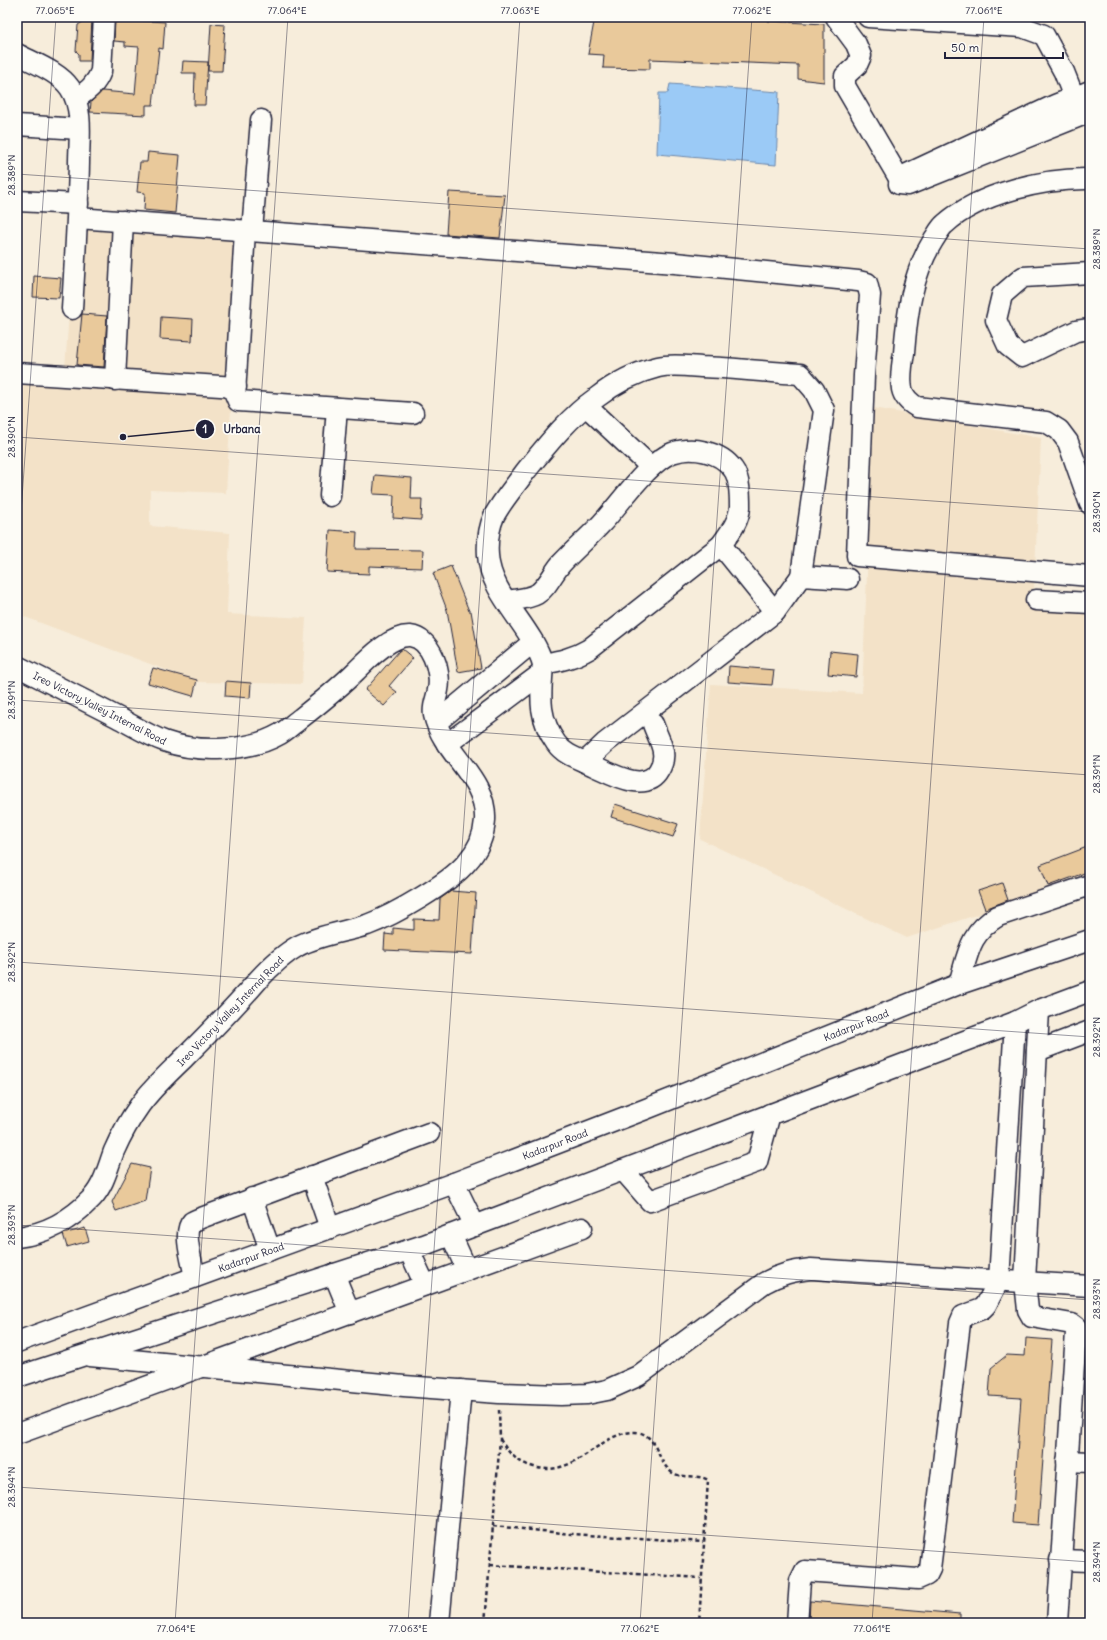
<svg xmlns="http://www.w3.org/2000/svg" width="1107" height="1640" viewBox="0 0 1107 1640" font-family="Delius,sans-serif">
<style>
.built{fill:#f3e2c8}
.water{fill:#9bcaf6;stroke:#6b87ab}
.building{fill:#e9c99b;stroke:#22223b}
.lines{fill:none;stroke-linecap:round;stroke-linejoin:round}
.minor-casing{stroke:#22223b;stroke-width:23}
.path{stroke:#22223b;stroke-width:2.5;stroke-dasharray:4 3;stroke-linecap:butt}
.minor{stroke:#fdfcf7;stroke-width:20}
.ticks{fill:none;stroke:#22223b;stroke-width:1;stroke-opacity:0.45}
.labels{text-anchor:middle;stroke-width:3.5;stroke-linejoin:round;paint-order:stroke}
.street-label{font-size:10px;fill:#22223b;stroke:#fdfcf7}
.leader{fill:none;stroke:#22223b;stroke-width:1.5}
.callout-dot{fill:#22223b;stroke:#fdfcf7;stroke-width:1.5}
.mark-label{font-size:12px;text-anchor:middle;font-weight:bold;fill:#fff}
.callout-label{font-size:11px;text-anchor:middle;font-weight:bold;fill:#22223b;stroke:#fdfcf7;stroke-width:3.5;stroke-linejoin:round;paint-order:stroke}
.neatline{fill:none;stroke:#22223b;stroke-width:1.5}
.ticks-label{font-size:10px;text-anchor:middle;fill:#22223b}
</style>
<rect width="100%" height="100%" fill="#f7eddb"/>
<filter id="ink" filterUnits="userSpaceOnUse"><feTurbulence type="fractalNoise" baseFrequency=".025" numOctaves="2"/><feDisplacementMap in="SourceGraphic" scale="8" xChannelSelector="R" yChannelSelector="G"/><feConvolveMatrix kernelMatrix="1 2 1 2 8 2 1 2 1" color-interpolation-filters="sRGB"/></filter>
<g filter="url(#ink)">
<g class="built">
<path d="M 75,229 L 241,241 L 226,493 L 150,490 L 150,526 L 230,533 L 227,614 L 306,618 L 302,684 L 198,682 L 17,614 L 17,382 L 64,383 Z"/>
<path d="M 874,408 L 1041,438 L 1034,591 L 1090,594 L 1090,877 L 907,938 L 700,839 L 711,684 L 862,693 Z"/>
</g>
<path class="water" d="M 670,84 L 779,92 L 776,165 L 657,154 L 659,93 L 668,93 Z"/>
<g class="building">
<path d="M 84,17 L 92,17 L 90,61 L 79,61 L 79,54 L 76,51 L 78,25 L 84,21 Z"/>
<path d="M 595,17 L 767,17 L 768,21 L 824,24 L 824,82 L 798,79 L 798,65 L 650,59 L 650,69 L 603,68 L 604,55 L 588,54 Z"/>
<path d="M 115,19 L 165,22 L 163,49 L 159,48 L 153,105 L 146,105 L 146,115 L 90,112 L 91,102 L 102,91 L 135,94 L 139,47 L 125,46 L 125,42 L 114,41 Z"/>
<path d="M 211,24 L 225,25 L 222,71 L 208,71 Z"/>
<path d="M 183,61 L 208,62 L 205,105 L 194,105 L 195,73 L 182,73 Z"/>
<path d="M 148,152 L 180,155 L 175,213 L 144,210 L 145,193 L 137,192 L 140,162 L 147,162 Z"/>
<path d="M 449,192 L 505,195 L 500,238 L 446,234 Z"/>
<path d="M 34,276 L 61,278 L 59,298 L 33,297 Z"/>
<path d="M 82,314 L 107,316 L 104,367 L 77,365 Z"/>
<path d="M 161,317 L 193,319 L 192,341 L 160,339 Z"/>
<path d="M 375,475 L 412,478 L 411,499 L 422,499 L 421,520 L 393,518 L 394,495 L 373,494 Z"/>
<path d="M 330,530 L 357,532 L 356,549 L 423,550 L 422,568 L 369,566 L 369,574 L 327,572 Z"/>
<path d="M 451,566 L 469,611 L 471,611 L 481,668 L 458,672 L 447,610 L 433,573 Z"/>
<path d="M 402,649 L 413,658 L 389,686 L 397,692 L 384,706 L 365,690 L 399,651 Z"/>
<path d="M 830,651 L 858,654 L 856,677 L 828,674 Z"/>
<path d="M 729,666 L 774,670 L 772,685 L 728,682 Z"/>
<path d="M 153,668 L 197,680 L 193,696 L 148,683 Z"/>
<path d="M 226,681 L 251,683 L 250,698 L 225,696 Z"/>
<path d="M 615,804 L 678,824 L 673,837 L 611,817 Z"/>
<path d="M 1087,847 L 1090,855 L 1090,871 L 1048,886 L 1040,865 Z"/>
<path d="M 1002,883 L 1008,900 L 985,909 L 978,891 Z"/>
<path d="M 451,891 L 476,893 L 472,954 L 384,950 L 385,934 L 393,935 L 393,928 L 414,930 L 414,919 L 439,920 L 440,899 Z"/>
<path d="M 132,1164 L 150,1168 L 145,1201 L 116,1211 L 112,1202 Z"/>
<path d="M 85,1228 L 89,1241 L 67,1247 L 63,1234 Z"/>
<path d="M 1026,1338 L 1052,1340 L 1038,1525 L 1012,1523 L 1021,1398 L 989,1396 L 991,1368 L 1007,1355 L 1025,1356 Z"/>
<path d="M 810,1601 L 960,1614 L 960,1623 L 809,1623 Z"/>
</g>
<g class="lines">
<defs>
<g id="minor">
<path d="M 836,17 L 856,44 L 861,56 L 857,65 L 845,76 L 845,86 L 900,180"/>
<path d="M 868,17 L 1022,27 L 1044,35 L 1064,72 L 1079,110"/>
<path d="M 17,54 C 34,63 59,72 70,88 C 84,109 79,140 79,163 C 78,212 75,260 72,309"/>
<path d="M 1090,91 L 1055,105 L 903,176 L 899,184 L 908,185 L 1090,112"/>
<path d="M 76,99 C 87,91 96,85 101,71 L 104,17"/>
<path d="M 17,125 L 79,129"/>
<path d="M 1090,179 C 1045,178 979,193 945,224 C 940,228 937,235 934,239 C 912,274 907,313 904,353 C 902,364 900,378 902,389 C 904,398 910,403 917,407 L 1046,422 L 1059,430 L 1068,442 L 1090,504"/>
<path d="M 17,201 L 78,204"/>
<path d="M 78,218 L 675,263 L 858,281 L 867,283 L 870,295 L 864,375 L 857,556 L 1090,576"/>
<path d="M 245,231 L 235,394 L 238,401 L 413,413"/>
<path d="M 252,231 L 261,120"/>
<path d="M 1090,273 L 1023,277 L 1002,295 L 996,320 L 1008,346 L 1022,357 L 1076,331 L 1090,329"/>
<path d="M 17,373 L 236,387"/>
<path d="M 115,380 L 123,221"/>
<path d="M 586,406 L 651,467"/>
<path d="M 330,496 L 337,408"/>
<path d="M 721,545 L 775,612"/>
<path d="M 1036,600 L 1090,603"/>
<path d="M 507,601 C 517,599 528,599 537,594 C 547,588 553,573 561,564 C 574,550 589,537 602,523 C 620,504 648,462 672,453 C 692,446 720,451 733,469 C 740,478 740,496 740,507 C 739,522 729,534 721,545 L 589,649 C 574,658 559,661 543,664 C 532,626 490,595 488,555 C 487,542 489,528 494,516 C 502,501 515,486 525,472 C 547,445 568,418 596,398 C 614,384 637,372 658,367 C 671,364 687,366 701,367 C 734,368 767,372 800,374 L 814,390 L 824,410 L 801,576"/>
<path d="M 543,664 C 541,695 537,716 556,743 C 565,756 580,759 594,766 C 612,774 646,794 659,770 C 662,765 664,758 663,752 C 662,743 656,733 653,724"/>
<path d="M 17,666 C 50,683 84,700 117,717 C 132,725 148,735 164,741 C 197,753 249,752 280,734 C 287,730 294,723 301,718 C 320,703 339,688 356,671 C 368,659 391,635 410,636 C 431,638 442,672 438,690 C 437,698 432,706 434,715 C 443,755 487,777 485,820 C 484,836 478,850 467,862 C 450,883 394,915 367,925 C 345,932 319,935 298,946 C 282,955 270,967 258,980 C 235,1007 210,1032 185,1057 C 170,1072 153,1087 140,1105 C 130,1119 121,1135 114,1151 C 108,1167 104,1185 92,1198 C 72,1219 46,1234 17,1237"/>
<path d="M 437,722 L 533,642"/>
<path d="M 447,744 L 542,673"/>
<path d="M 585,762 L 605,743 L 775,612 L 801,576 L 848,579"/>
<path d="M 959,984 C 968,954 969,933 998,916 L 1090,885"/>
<path d="M 1039,1010 L 1025,1282 L 1028,1310 L 1032,1317 L 1072,1324 L 1076,1327 L 1076,1332 L 1057,1623"/>
<path d="M 1037,1051 L 1090,1031"/>
<path d="M 623,1170 L 650,1201 L 757,1162 L 770,1114"/>
<path d="M 312,1176 L 330,1228"/>
<path d="M 454,1183 L 475,1226"/>
<path d="M 252,1198 L 270,1250"/>
<path d="M 451,1235 L 467,1270"/>
<path d="M 409,1250 L 425,1285"/>
<path d="M 334,1274 L 350,1313"/>
<path d="M 195,1277 C 193,1265 182,1232 192,1222 C 194,1221 198,1219 201,1218 L 429,1133"/>
<path d="M 17,1342 L 454,1183 L 646,1109 L 959,984 L 1090,940"/>
<path d="M 90,1356 L 404,1386 L 499,1393 L 561,1395 L 587,1394 L 607,1390 L 638,1376 L 764,1283 C 780,1274 793,1271 811,1269 L 1090,1286"/>
<path d="M 17,1377 L 424,1245 L 1015,1022 L 1039,1010 L 1090,991"/>
<path d="M 17,1434 L 582,1228"/>
<path d="M 1067,1461 L 1090,1462"/>
<path d="M 1060,1560 L 1090,1561"/>
<path d="M 439,1623 L 461,1390"/>
<path d="M 797,1623 L 800,1581 L 805,1571 L 918,1579 L 927,1575 L 930,1569 L 960,1323 L 963,1316 L 982,1309 L 986,1305 L 999,1280 L 1015,1022"/>
</g>
</defs>
<use href="#minor" class="minor-casing"/>
<g class="path">
<path d="M 500,1439 C 508,1453 518,1463 534,1467 C 576,1479 600,1431 635,1432 C 657,1433 656,1459 670,1471 C 680,1480 697,1473 708,1480 L 699,1623"/>
<path d="M 493,1526 L 572,1534 L 703,1542"/>
<path d="M 490,1565 L 701,1578"/>
<path d="M 485,1623 L 500,1439 L 499,1410"/>
</g>
<use href="#minor" class="minor"/>
</g>
</g>
<path class="ticks" d="M 17,174 L 1090,249M 17,437 L 1090,512M 17,569 L 56,17M 17,700 L 1090,775M 17,962 L 1090,1037M 17,1225 L 1090,1300M 17,1487 L 1090,1562M 175,1623 L 288,17M 408,1623 L 520,17M 640,1623 L 752,17M 872,1623 L 984,17"/>
<g class="labels">
<g class="street-label">
<text transform="translate(100 708) rotate(27)" y="4">Ireo Victory Valley Internal Road</text>
<text transform="translate(230 1011) rotate(-46)" y="4">Ireo Victory Valley Internal Road</text>
<text transform="translate(856 1025) rotate(-22)" y="4">Kadarpur Road</text>
<text transform="translate(555 1144) rotate(-21)" y="4">Kadarpur Road</text>
<text transform="translate(251 1257) rotate(-20)" y="4">Kadarpur Road</text>
</g>
</g>
<path class="leader" d="M123 437L205 429"/>
<g class="callout-dot">
<circle cx="123" cy="437" r="4"/>
<circle cx="205" cy="429" r="10"/>
</g>
<g class="mark-label">
<text x="205" y="433">1</text>
</g>
<g class="callout-label">
<text x="242" y="433">Urbana</text>
</g>
<rect width="1107" height="1640" fill="none" stroke="#fdfcf7" stroke-width="44"/>
<path d="M945 52v6h118v-6" fill="none" stroke="#22223b" stroke-width="2"/>
<text x="951" y="52" font-size="12" fill="#22223b" stroke="#fdfcf7" stroke-width="3" paint-order="stroke">50 m</text>
<rect x="22" y="22" width="1063" height="1596" class="neatline"/>
<g class="ticks-label">
<text x="55" y="14">77.065°E</text>
<text x="287" y="14">77.064°E</text>
<text x="520" y="14">77.063°E</text>
<text x="752" y="14">77.062°E</text>
<text x="984" y="14">77.061°E</text>
<text transform="translate(11 175) rotate(-90)" y="4">28.389°N</text>
<text transform="translate(1096 249) rotate(-90)" y="4">28.389°N</text>
<text transform="translate(11 437) rotate(-90)" y="4">28.390°N</text>
<text transform="translate(1096 512) rotate(-90)" y="4">28.390°N</text>
<text transform="translate(11 700) rotate(-90)" y="4">28.391°N</text>
<text transform="translate(1096 774) rotate(-90)" y="4">28.391°N</text>
<text transform="translate(11 962) rotate(-90)" y="4">28.392°N</text>
<text transform="translate(1096 1037) rotate(-90)" y="4">28.392°N</text>
<text transform="translate(11 1225) rotate(-90)" y="4">28.393°N</text>
<text transform="translate(1096 1299) rotate(-90)" y="4">28.393°N</text>
<text transform="translate(11 1487) rotate(-90)" y="4">28.394°N</text>
<text transform="translate(1096 1562) rotate(-90)" y="4">28.394°N</text>
<text x="176" y="1632">77.064°E</text>
<text x="408" y="1632">77.063°E</text>
<text x="640" y="1632">77.062°E</text>
<text x="872" y="1632">77.061°E</text>
</g>
</svg>
